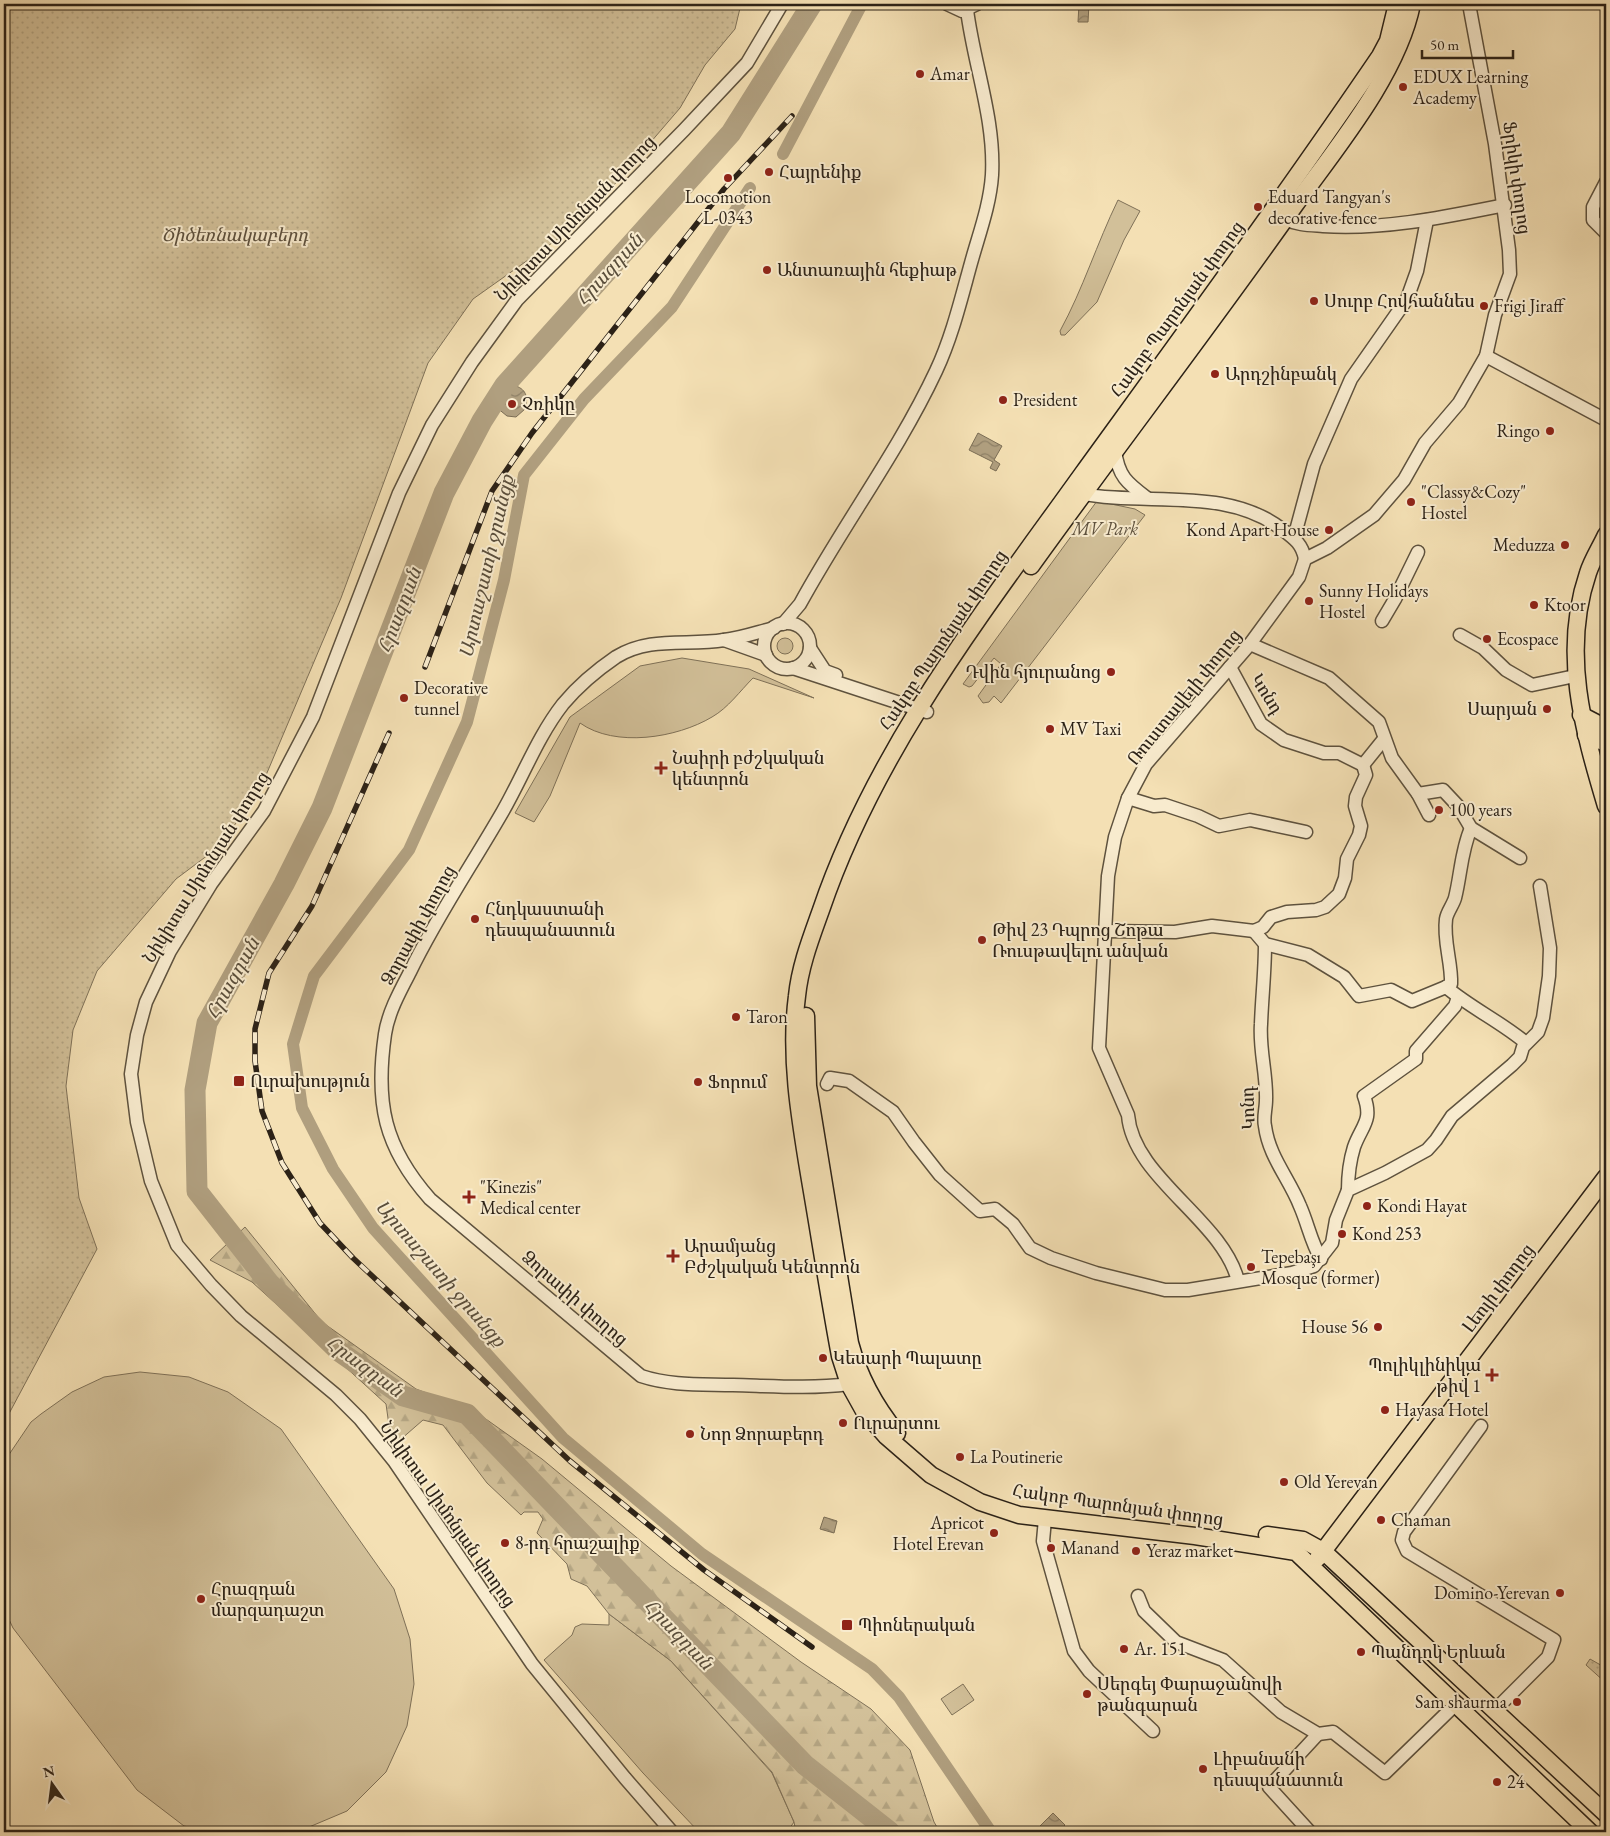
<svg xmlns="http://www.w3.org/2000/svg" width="1610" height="1836" viewBox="0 0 1610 1836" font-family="'EB Garamond','Noto Serif Armenian',serif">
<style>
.green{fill:#d2c099;stroke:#7f7158}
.forest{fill:url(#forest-firs);stroke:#7f7158}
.park{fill:url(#park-dots);stroke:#7f7158}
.water{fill:url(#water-waves);stroke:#7b6d55}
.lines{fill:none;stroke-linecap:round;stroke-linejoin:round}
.canal{stroke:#b09f7f;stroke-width:12}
.river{stroke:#b09f7f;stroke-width:21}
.minor-casing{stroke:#5e523e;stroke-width:15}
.major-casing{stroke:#2c2217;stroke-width:19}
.minor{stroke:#f8ebce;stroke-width:12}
.major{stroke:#f4e0b4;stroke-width:16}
.rail-casing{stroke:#2c2217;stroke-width:5.5}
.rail{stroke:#f8ebce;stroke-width:4;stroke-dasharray:11;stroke-linecap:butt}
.poi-dot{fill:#8f2418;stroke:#f8ebce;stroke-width:2}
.labels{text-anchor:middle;stroke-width:4;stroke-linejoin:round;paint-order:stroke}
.poi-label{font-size:18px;fill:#2c2217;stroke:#f8ebce;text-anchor:start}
.street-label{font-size:18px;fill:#2c2217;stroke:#f8ebce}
.park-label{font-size:18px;font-style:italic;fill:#5e513e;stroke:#f8ebce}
.water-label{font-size:19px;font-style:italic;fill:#5a4e3b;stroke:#f8ebce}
</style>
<defs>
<pattern id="forest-firs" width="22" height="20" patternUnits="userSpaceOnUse" patternTransform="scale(1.25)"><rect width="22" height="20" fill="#d2c099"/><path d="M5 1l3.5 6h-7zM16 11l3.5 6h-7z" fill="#b4a583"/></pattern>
<pattern id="park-dots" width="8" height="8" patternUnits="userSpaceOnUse" patternTransform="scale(1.25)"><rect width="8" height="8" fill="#d2c099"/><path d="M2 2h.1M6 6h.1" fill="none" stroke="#b4a583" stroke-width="1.8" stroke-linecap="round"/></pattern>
<pattern id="water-waves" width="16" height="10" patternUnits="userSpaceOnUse" patternTransform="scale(1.25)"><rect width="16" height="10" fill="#b09f7f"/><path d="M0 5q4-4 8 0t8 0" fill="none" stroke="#8f8167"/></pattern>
</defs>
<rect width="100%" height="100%" fill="#f4e0b4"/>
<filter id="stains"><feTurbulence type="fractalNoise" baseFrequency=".004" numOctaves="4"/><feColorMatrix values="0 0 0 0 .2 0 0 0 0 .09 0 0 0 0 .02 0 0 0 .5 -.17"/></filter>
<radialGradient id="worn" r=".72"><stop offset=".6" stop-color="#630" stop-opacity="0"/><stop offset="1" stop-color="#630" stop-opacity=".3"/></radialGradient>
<g class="green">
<path d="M 1118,200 L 1140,211 L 1124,240 L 1097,302 L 1065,335 L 1061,335 L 1060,331 C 1083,289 1097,243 1118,200 Z"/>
<path d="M 1097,501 L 1135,509 L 1145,515 L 1001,703 L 994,696 L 989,702 L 983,703 L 978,696 L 1001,664 L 994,658 L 972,686 L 969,687 L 963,684 Z"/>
<circle cx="785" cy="646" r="8"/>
<path d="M 682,658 L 749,669 L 814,698 L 753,678 C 740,691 728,708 712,717 C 677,738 615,748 580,723 L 550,796 L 534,822 L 515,813 L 570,717 L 640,666 Z"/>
<path d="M 140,1372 L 189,1377 L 228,1392 L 281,1429 L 394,1589 L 410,1639 L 414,1684 L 407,1726 L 386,1772 L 347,1811 L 302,1830 L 288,1832 L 214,1832 L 184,1826 L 137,1790 L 13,1628 L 4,1609 L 4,1467 L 8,1456 L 31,1422 L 41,1414 L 72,1392 L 104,1377 Z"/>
<path d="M 609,1614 L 671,1661 L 772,1773 L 794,1822 L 787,1832 L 699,1832 L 643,1773 L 544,1660 L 572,1635 L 575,1627 L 582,1624 L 609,1625 Z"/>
<path d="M 963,1684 L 974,1700 L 952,1715 L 941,1699 Z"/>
</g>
<path class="forest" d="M 245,1227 L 322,1322 L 416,1389 L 476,1412 L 542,1459 L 671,1566 L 801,1662 L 871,1709 L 910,1750 L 934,1822 L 940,1832 L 796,1832 L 794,1822 L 772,1772 L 671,1661 L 609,1614 L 587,1586 L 571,1579 L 567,1564 L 537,1533 L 543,1519 L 538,1512 L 524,1512 L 521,1515 L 487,1483 L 443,1425 L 423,1420 L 392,1447 L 386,1404 L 252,1282 L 210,1260 Z"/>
<g class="park">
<path d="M 4,4 L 741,4 L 735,29 L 705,65 L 680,108 L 583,221 L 473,299 L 428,363 L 341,598 L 261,787 L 220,846 L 176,879 L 97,971 L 73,1030 L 66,1086 L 79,1198 L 97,1249 L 4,1423 Z"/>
<path d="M 1590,1659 L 1606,1668 L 1606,1683 L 1586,1665 Z"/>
</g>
<g class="water">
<path d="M 1079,4 L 1089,4 L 1088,22 L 1078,22 Z"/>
<path d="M 516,386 C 527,390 528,398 525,409 L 516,417 L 507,416 L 496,407 L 507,388 Z"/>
<path d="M 978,433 L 1002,446 L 994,460 L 1000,464 L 996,471 L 990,468 L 993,462 L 969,450 Z"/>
<path d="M 824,1517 L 837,1521 L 834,1533 L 820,1529 Z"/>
<path d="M 1053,1813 L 1065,1825 L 1058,1832 L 1034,1832 Z"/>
</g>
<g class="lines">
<g class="canal">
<path d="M 783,154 L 862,4"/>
<path d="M 750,188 L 672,307 L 584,399 L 524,475 L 504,580 L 467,722 L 409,850 L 314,976 L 293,1044 L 302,1108 L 333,1169 L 373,1228 L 563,1438 L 702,1554 L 872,1669 L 899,1697 L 991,1832"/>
</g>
<path class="river" d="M 812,4 L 731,133 L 505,385 L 482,421 L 444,493 L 322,808 L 284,884 L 207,1023 L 195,1090 L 197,1191 L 269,1283 L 340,1352 L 403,1396 L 467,1414 L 805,1765 L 890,1832"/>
<defs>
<g id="minor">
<path d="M 947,4 L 962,11 L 977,4"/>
<path d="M 1606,182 L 1593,207 L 1593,220 L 1606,233"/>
<path d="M 1285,219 C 1297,225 1310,225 1323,226 C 1384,230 1445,217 1505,205"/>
<path d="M 1486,356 L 1606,420"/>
<path d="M 1115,450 C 1118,476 1127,483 1147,498"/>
<path d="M 1078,493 C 1145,507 1226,485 1283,530 C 1295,539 1302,544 1305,559"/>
<path d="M 1294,538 L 1314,464 L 1351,379 L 1407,299 L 1417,271 L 1427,220"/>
<path d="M 1382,621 L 1395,599 L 1418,552"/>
<circle cx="787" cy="646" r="23"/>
<path d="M 783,624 L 800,604 C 843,525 898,452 936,371 C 952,337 961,299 971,263 C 979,234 990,205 992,175 C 995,119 974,65 967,10"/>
<path d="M 774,628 C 758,632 741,638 724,640 C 687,646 650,636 616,657 C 597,670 578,686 563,704 C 538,736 523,776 503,811 C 472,865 437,916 410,972 C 400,991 388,1013 385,1034 C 375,1103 384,1147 430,1199 L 641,1376 C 671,1386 702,1384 733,1385 C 772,1386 810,1389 849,1384"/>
<path d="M 1460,635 L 1483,648 L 1506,670 L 1532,685 L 1575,676"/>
<path d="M 724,640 L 766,655"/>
<path d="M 1250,644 L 1329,678 L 1379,722 L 1392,758 L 1418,794 L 1429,815"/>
<path d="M 810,648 L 825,671 L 836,675"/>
<path d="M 1230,667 L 1261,724 L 1284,740 L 1324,753 L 1339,753 L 1363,765 L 1384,739"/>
<path d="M 793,668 L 927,712"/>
<path d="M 1418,794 L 1443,790 L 1458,806 L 1471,828 L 1520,858"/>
<path d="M 1128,798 L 1154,806 L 1165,805 L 1198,816 L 1219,826 L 1250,820 L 1306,832"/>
<path d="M 1105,931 L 1175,932 L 1212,926 L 1254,931 L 1263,927 L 1271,917 L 1287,912 L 1316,910 L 1325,907 L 1339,894 L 1345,878 L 1347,859 L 1359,835 L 1361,826 L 1355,806 L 1356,797 L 1366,775 L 1363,765"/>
<path d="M 1254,931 L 1265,944 C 1265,971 1262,997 1261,1024 C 1259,1049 1267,1075 1266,1100 C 1266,1109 1263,1118 1265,1126 C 1269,1157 1289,1178 1300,1206 C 1308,1224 1311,1242 1321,1259"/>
<path d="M 1265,944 L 1308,955 L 1344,977 L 1359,996 L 1391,990 L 1412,1001 L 1446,987 C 1471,1008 1501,1022 1526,1043"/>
<path d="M 1446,987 L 1451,984 C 1452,963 1443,941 1446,919 C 1447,912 1453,905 1455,898 C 1461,874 1461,851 1471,828"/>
<path d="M 827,1084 L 830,1078 L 849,1081 L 893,1112 L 914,1142 L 940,1175 L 980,1211 L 995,1209 L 1013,1224 L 1030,1248 L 1051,1258 L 1096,1273 L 1165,1290 L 1188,1290 L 1292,1273 L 1314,1266 L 1332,1243 L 1336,1220 L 1348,1190 L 1385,1173 L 1427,1150 L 1436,1140 L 1452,1116 L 1512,1065 L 1520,1057 L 1523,1047 L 1538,1032 L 1543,1018 L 1549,976 L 1550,948 L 1540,886"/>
<path d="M 1348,1190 C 1348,1176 1350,1160 1354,1147 C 1362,1125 1373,1121 1364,1096 L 1416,1059 L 1416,1051 L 1455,1006 L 1458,997"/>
<path d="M 1238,1281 C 1223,1220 1133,1178 1128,1115 L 1099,1048 L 1108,876 L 1115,837 L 1128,798 L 1146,764 L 1250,644 L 1299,577 L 1305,559 L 1327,548 L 1374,515 L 1404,480 L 1425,443 L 1459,403 L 1486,356 L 1495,315 L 1510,274 L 1509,250 L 1495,144 L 1469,4"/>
<path d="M 1481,1426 L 1404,1532 L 1402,1540 L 1407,1551 L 1554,1640 L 1548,1657 L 1495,1710"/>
<path d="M 1045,1519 L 1043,1541 L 1074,1651 L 1089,1671 L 1153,1731"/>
<path d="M 1138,1596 L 1144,1611 L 1176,1642 L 1223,1660 L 1281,1712 L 1318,1734 L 1333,1732 L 1385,1773 L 1456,1704"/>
<path d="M 672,1832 L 625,1778 L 532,1664 L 394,1461 L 360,1419 L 336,1395 L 241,1316 L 211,1285 L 177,1245 L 151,1181 L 137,1122 L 131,1074 L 137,1035 L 146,1002 L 170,951 L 211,884 L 264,811 L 313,717 L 399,493 L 432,425 L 472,362 L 517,300 L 684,130 L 747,63 L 782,4"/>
<path d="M 1310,1832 L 1269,1787 L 1318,1734"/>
</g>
<g id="major">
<path d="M 1397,4 L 1388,41 L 1380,56 C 1284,197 1183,335 1083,473 C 984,611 876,748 821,910 C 811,938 800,966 797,996 C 789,1057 800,1120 810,1180 C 820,1238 829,1297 840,1356 L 849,1384 L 864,1411 L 886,1436 L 931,1475 L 980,1502 L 1019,1515 L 1195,1536 L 1296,1552 L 1590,1832"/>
<path d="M 1606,535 C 1600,548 1592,560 1588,573 C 1561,652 1583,729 1606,806"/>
<path d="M 1031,566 C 1118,445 1209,327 1295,205 C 1337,147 1398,74 1412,4"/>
<path d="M 1581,715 L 1606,728"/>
<path d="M 1586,735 L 1606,743"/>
<path d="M 806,1016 L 808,1086 L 850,1343 C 859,1377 875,1406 897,1433"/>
<path d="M 1267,1535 L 1303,1540 L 1323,1551 L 1606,1814"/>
<path d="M 1318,1558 L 1606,1177"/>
</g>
</defs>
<use href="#minor" class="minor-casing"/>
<use href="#major" class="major-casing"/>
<use href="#minor" class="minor"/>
<use href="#major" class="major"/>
<defs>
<g id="rail">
<path d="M 425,667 L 492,491 L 532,433 L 724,189 L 792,116"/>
<path d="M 389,733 L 312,906 L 269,973 L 255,1029 L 255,1061 L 262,1111 L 282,1163 L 320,1223 L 353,1258 L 570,1461 L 704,1570 L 812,1647"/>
</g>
</defs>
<use href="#rail" class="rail-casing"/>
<use href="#rail" class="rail"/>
</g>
<g class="poi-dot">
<circle cx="920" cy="74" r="5"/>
<circle cx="1403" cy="87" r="5"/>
<circle cx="769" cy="172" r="5"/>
<circle cx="728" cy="178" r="5"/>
<circle cx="1258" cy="207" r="5"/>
<circle cx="767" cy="270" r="5"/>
<circle cx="1314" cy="301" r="5"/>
<circle cx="1484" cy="306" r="5"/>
<circle cx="1215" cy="374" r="5"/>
<circle cx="1003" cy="400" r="5"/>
<circle cx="512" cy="404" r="5"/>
<circle cx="1550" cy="431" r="5"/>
<circle cx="1411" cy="502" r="5"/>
<circle cx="1329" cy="530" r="5"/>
<circle cx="1565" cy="545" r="5"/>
<circle cx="1309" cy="601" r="5"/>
<circle cx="1534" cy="605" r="5"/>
<circle cx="1487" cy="639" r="5"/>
<circle cx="1111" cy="672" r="5"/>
<circle cx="404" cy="698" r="5"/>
<circle cx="1547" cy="709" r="5"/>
<circle cx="1050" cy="729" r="5"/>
<path d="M658.5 760.5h5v5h5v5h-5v5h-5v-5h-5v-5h5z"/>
<circle cx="1439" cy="810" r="5"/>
<circle cx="475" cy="919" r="5"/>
<circle cx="982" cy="940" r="5"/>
<circle cx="736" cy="1017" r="5"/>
<rect x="233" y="1075" width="12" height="12" rx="2.5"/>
<circle cx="698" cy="1082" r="5"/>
<path d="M466.5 1189.5h5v5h5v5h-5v5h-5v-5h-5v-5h5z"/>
<circle cx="1367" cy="1206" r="5"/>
<circle cx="1342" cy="1234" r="5"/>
<path d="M670.5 1248.5h5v5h5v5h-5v5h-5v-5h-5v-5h5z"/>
<circle cx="1251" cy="1267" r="5"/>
<circle cx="1378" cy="1327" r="5"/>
<circle cx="823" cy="1358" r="5"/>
<path d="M1489.5 1367.5h5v5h5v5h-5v5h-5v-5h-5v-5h5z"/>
<circle cx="1385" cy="1410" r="5"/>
<circle cx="843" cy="1423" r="5"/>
<circle cx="690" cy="1434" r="5"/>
<circle cx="960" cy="1457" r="5"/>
<circle cx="1284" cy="1482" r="5"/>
<circle cx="1381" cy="1520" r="5"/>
<circle cx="994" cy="1533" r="5"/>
<circle cx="505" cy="1543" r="5"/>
<circle cx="1051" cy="1548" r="5"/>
<circle cx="1136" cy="1551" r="5"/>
<circle cx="1560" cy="1593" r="5"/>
<circle cx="201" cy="1599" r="5"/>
<rect x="841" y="1619" width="12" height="12" rx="2.5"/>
<circle cx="1124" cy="1649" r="5"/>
<circle cx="1361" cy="1652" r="5"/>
<circle cx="1087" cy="1694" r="5"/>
<circle cx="1517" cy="1702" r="5"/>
<circle cx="1203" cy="1769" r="5"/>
<circle cx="1497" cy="1782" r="5"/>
</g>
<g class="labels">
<g class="poi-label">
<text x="930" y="80">Amar</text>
<text x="1413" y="83">EDUX Learning<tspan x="1413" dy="21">Academy</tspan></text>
<text x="779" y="178">Հայրենիք</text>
<text x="728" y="203" text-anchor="middle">Locomotion<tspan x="728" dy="21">L-0343</tspan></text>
<text x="1268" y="203">Eduard Tangyan's<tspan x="1268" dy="21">decorative fence</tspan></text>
<text x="777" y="276">Անտառային հեքիաթ</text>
<text x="1324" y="307">Սուրբ Հովհաննես</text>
<text x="1494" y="312">Frigi Jiraff</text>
<text x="1225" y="380">Արդշինբանկ</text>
<text x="1013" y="406">President</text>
<text x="522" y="410">Չռիկը</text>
<text x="1540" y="437" text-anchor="end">Ringo</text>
<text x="1421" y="498">"Classy&amp;Cozy"<tspan x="1421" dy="21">Hostel</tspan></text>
<text x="1319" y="536" text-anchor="end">Kond Apart House</text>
<text x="1555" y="551" text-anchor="end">Meduzza</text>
<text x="1319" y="597">Sunny Holidays<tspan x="1319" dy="21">Hostel</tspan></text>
<text x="1544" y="611">Ktoor</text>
<text x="1497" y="645">Ecospace</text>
<text x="1101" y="678" text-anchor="end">Դվին հյուրանոց</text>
<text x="414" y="694">Decorative<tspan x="414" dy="21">tunnel</tspan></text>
<text x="1537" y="715" text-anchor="end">Սարյան</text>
<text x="1060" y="735">MV Taxi</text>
<text x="672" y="764">Նաիրի բժշկական<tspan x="672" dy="21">կենտրոն</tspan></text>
<text x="1449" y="816">100 years</text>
<text x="485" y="915">Հնդկաստանի<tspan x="485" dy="21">դեսպանատուն</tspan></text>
<text x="992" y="936">Թիվ 23 Դպրոց Շոթա<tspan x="992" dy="21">Ռուսթավելու անվան</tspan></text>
<text x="746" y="1023">Taron</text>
<text x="250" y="1087">Ուրախություն</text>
<text x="708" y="1088">Ֆորում</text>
<text x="480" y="1193">"Kinezis"<tspan x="480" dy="21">Medical center</tspan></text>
<text x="1377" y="1212">Kondi Hayat</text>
<text x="1352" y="1240">Kond 253</text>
<text x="684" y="1252">Արամյանց<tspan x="684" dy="21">Բժշկական Կենտրոն</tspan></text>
<text x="1261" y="1263">Tepebaşı<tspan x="1261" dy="21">Mosque (former)</tspan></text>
<text x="1368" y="1333" text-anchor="end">House 56</text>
<text x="833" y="1364">Կեսարի Պալատը</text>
<text x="1481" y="1371" text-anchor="end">Պոլիկլինիկա<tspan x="1481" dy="21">թիվ 1</tspan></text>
<text x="1395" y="1416">Hayasa Hotel</text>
<text x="853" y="1429">Ուրարտու</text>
<text x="700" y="1440">Նոր Ձորաբերդ</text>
<text x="970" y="1463">La Poutinerie</text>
<text x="1294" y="1488">Old Yerevan</text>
<text x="1391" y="1526">Chaman</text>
<text x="984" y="1529" text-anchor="end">Apricot<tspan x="984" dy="21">Hotel Erevan</tspan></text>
<text x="515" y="1549">8-րդ հրաշալիք</text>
<text x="1061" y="1554">Manand</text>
<text x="1146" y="1557">Yeraz market</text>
<text x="211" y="1595">Հրազդան<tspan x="211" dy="21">մարզադաշտ</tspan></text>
<text x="1550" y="1599" text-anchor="end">Domino-Yerevan</text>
<text x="858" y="1631">Պիոներական</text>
<text x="1134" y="1655">Ar. 151</text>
<text x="1371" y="1658">Պանդոկ Երևան</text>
<text x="1097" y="1690">Սերգեյ Փարաջանովի<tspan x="1097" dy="21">թանգարան</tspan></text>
<text x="1507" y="1708" text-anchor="end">Sam shaurma</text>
<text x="1213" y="1765">Լիբանանի<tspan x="1213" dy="21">դեսպանատուն</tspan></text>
<text x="1507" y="1788">24</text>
</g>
<g class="street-label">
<text transform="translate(1517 178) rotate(82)" y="6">Ֆրիկի փողոց</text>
<text transform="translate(575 218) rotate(-46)" y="6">Նիկիտա Սիմոնյան փողոց</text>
<text transform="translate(1177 309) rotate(-54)" y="6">Հակոբ Պարոնյան փողոց</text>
<text transform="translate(943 640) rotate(-56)" y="6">Հակոբ Պարոնյան փողոց</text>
<text transform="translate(1267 694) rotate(58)" y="6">Կոնդ</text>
<text transform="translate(1184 697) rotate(-51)" y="6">Ռուստավելի փողոց</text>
<text transform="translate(206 867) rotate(-58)" y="6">Նիկիտա Սիմոնյան փողոց</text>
<text transform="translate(418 925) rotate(-61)" y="6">Ձորափի փողոց</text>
<text transform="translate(1248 1108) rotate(-92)" y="6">Կոնդ</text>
<text transform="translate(1498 1288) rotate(-53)" y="6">Լեոյի փողոց</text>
<text transform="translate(575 1298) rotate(41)" y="6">Ձորափի փողոց</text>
<text transform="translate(1118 1505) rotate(8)" y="6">Հակոբ Պարոնյան փողոց</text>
<text transform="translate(448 1514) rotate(55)" y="6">Նիկիտա Սիմոնյան փողոց</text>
</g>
<g class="park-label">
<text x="235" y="241">Ծիծեռնակաբերդ</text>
<text x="1105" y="535">MV Park</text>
</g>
<g class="water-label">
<text transform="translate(609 269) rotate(-48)" y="7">Հրազդան</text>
<text transform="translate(486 566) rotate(-77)" y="7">Արտաշատի ջրանցք</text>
<text transform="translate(399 610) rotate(-69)" y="7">Հրազդան</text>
<text transform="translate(232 978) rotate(-61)" y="7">Հրազդան</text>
<text transform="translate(441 1273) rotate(49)" y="7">Արտաշատի ջրանցք</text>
<text transform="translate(365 1366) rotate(36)" y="7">Հրազդան</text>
<text transform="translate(679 1634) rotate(46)" y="7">Հրազդան</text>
</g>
</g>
<rect width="1610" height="1836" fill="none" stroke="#f4e0b4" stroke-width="20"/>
<rect x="5" y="5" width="1600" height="1826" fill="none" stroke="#2c2217" stroke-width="2.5"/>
<rect x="10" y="10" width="1590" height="1816" fill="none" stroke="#2c2217"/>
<g transform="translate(52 1784) rotate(346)" stroke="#f8ebce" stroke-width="4" paint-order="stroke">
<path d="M0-4L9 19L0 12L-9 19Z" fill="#2c2217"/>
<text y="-8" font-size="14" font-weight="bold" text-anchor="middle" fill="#2c2217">N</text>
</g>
<path d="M1422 50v8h91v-8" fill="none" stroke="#2c2217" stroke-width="2.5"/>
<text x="1430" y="50" font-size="15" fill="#2c2217" stroke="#f8ebce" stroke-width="4" paint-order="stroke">50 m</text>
<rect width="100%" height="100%" filter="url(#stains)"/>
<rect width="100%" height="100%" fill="url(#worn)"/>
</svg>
